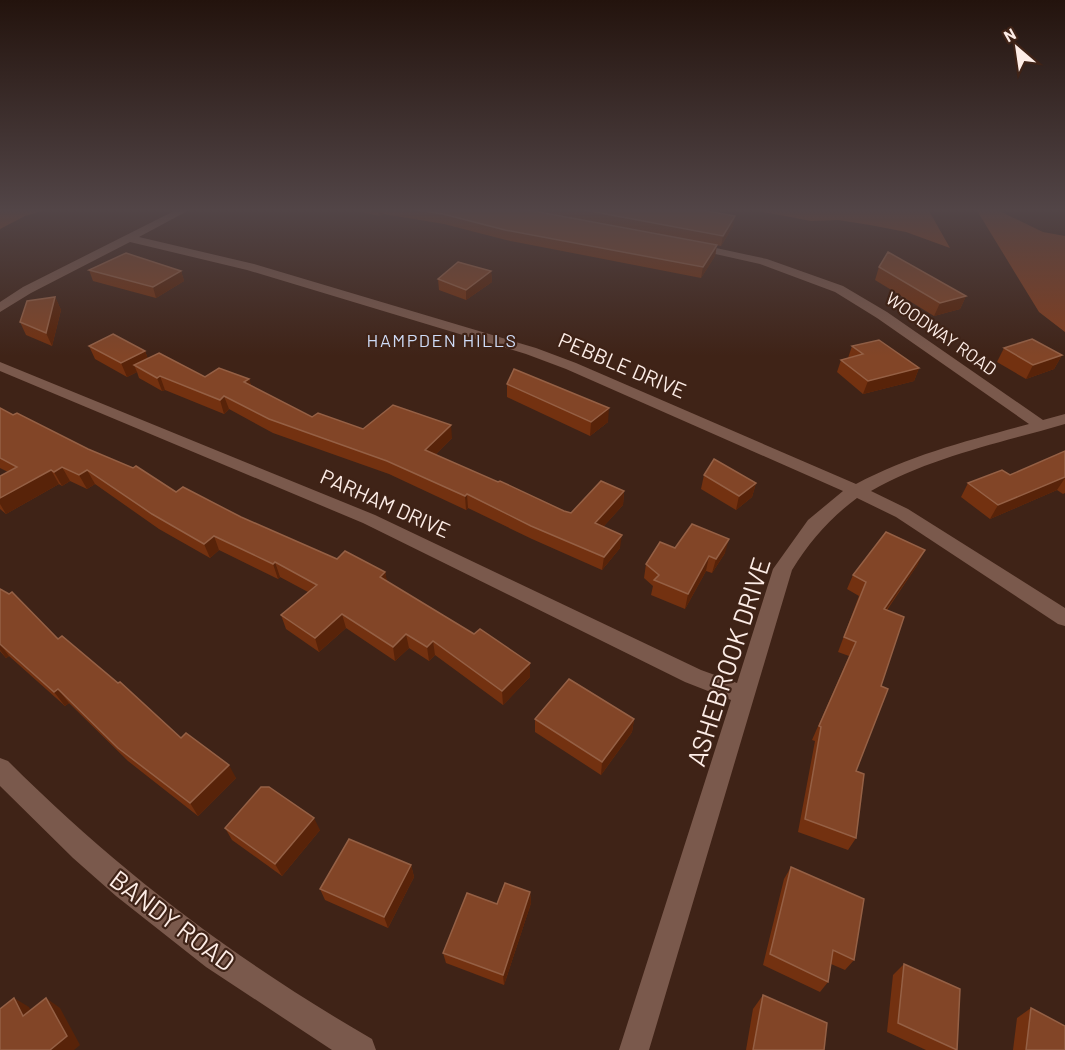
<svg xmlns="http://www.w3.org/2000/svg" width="1065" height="1050" viewBox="0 0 1065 1050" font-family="Barlow,sans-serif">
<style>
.green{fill:#843d1d}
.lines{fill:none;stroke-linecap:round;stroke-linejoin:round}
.minor{fill:#7a594c;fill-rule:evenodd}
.wall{fill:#733110}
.shaded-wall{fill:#582309}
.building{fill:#824527;stroke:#956045;stroke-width:1.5}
.labels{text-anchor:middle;stroke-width:4.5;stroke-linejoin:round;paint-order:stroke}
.far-street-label{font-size:18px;fill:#fdede7;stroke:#3f2317}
.far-neighbourhood-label{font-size:18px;letter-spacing:1.5px;fill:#cfdcf7;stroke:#3f2317}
.street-label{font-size:21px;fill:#fdede7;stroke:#3f2317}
.near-street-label{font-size:26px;fill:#fdede7;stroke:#3f2317}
</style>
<rect width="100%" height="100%" fill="#3f2317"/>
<g class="green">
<path d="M 0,209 L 49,209 L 25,216 L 0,229 Z"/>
<path d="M 748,209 L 928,209 L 950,248 L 906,232 L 870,225 L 838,220 L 811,221 Z"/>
<path d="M 976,209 L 995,209 L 1043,232 L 1065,236 L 1065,332 L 1039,312 Z"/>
</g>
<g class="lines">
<g class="minor">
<path d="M 178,209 L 191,209 L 139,237 L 254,264 L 536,348 L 576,363 L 856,484 C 910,455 970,440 1029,424 L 877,318 L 835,292 L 760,264 L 693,249 L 687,246 L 693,243 L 767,259 L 843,286 L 887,312 L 1043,420 L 1065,414 L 1065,424 C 1000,443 931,457 871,491 L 908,509 L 1065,608 L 1065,626 L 1058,624 L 896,517 L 857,498 C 830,518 810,541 792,570 L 649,1050 L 619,1050 L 731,700 L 685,682 L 363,523 L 0,371 L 0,362 L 375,515 L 701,670 L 737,683 L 773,569 L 808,520 L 843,491 L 566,369 L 526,354 L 247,270 L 130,242 L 31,293 L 0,312 L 0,302 L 23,287 Z"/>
<path d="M 0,758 L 8,761 C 119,872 237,961 372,1039 L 376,1050 L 332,1050 L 206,967 L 116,896 L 73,858 L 0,786 Z"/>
</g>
</g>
<g class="wall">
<path d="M 350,209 L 523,209 L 717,245 L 715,256 L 701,278 L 506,240 L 444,224 L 383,214 L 379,216 Z"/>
<path d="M 527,209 L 696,209 L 733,226 L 721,246 Z"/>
<path d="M 879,267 L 966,296 L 960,309 L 934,316 L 875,280 Z"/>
<path d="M 89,270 L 181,271 L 184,281 L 156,298 L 93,281 Z"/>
<path d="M 491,271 L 492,282 L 466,300 L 439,290 L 438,279 Z"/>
<path d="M 55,297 L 61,310 L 52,346 L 26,335 L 20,322 Z"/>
<path d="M 89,346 L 145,351 L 148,359 L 205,377 L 249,379 L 251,386 L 312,417 L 363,429 L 452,438 L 435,455 L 564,511 L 571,513 L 624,491 L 623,505 L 603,527 L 620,548 L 602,570 L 532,539 L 468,508 L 466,510 L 389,474 L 273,433 L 229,409 L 224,414 L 165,390 L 162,391 L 139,378 L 137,372 L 127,377 L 95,359 Z"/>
<path d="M 852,346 L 919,368 L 914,381 L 863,394 L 837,372 L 841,360 L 848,358 Z"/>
<path d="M 1004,348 L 1062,355 L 1054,369 L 1026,379 L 997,362 Z"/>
<path d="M 507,384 L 608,422 L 590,436 L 507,397 Z"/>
<path d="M 0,408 L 176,492 L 241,517 L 337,559 L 385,572 L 387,582 L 474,634 L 530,663 L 530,677 L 503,705 L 435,655 L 429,661 L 409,648 L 395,661 L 346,628 L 319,652 L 286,629 L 281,615 L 308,592 L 280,577 L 278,579 L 219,550 L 210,558 L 159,529 L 95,484 L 87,489 L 70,481 L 62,486 L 59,484 L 6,514 L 0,509 L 0,476 L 8,472 L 0,468 Z"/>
<path d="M 1065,451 L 1065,493 L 1063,494 L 1057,490 L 990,519 L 961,497 L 968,483 L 1010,475 Z"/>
<path d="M 704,475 L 756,483 L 752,497 L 736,510 L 701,489 Z"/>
<path d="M 675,548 L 725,553 L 712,573 L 706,571 L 685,609 L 651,595 L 653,586 L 644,578 L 646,564 Z"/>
<path d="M 918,564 L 887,610 L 881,686 L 856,771 L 856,838 L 848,850 L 798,832 L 815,741 L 812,740 L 849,656 L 838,652 L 859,596 L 847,589 L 853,575 Z"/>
<path d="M 0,589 L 58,639 L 181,738 L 236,778 L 198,816 L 128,761 L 69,703 L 65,706 L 9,656 L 6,658 L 0,651 Z"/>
<path d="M 535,719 L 634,719 L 632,732 L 601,775 L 535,732 Z"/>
<path d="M 225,828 L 320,830 L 282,876 L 232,840 Z"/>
<path d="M 411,865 L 414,877 L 388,928 L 325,900 L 320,889 Z"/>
<path d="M 791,867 L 854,960 L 845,970 L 831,964 L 828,982 L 820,992 L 763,965 L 784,879 Z"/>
<path d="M 530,892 L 531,903 L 504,985 L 446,963 L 443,953 L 497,904 Z"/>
<path d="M 904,964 L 957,1050 L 926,1050 L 887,1032 L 893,975 Z"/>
<path d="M 763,995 L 824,1050 L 746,1050 L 753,1009 Z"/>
<path d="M 1031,1008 L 1065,1050 L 1013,1050 L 1017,1018 Z"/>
</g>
<g class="shaded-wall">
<path d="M 378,209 L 382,209 L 383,214 L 379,216 Z"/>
<path d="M 735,216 L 733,226 L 721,246 L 723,236 Z"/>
<path d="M 717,245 L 715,256 L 701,278 L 703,267 Z"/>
<path d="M 181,271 L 184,281 L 156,298 L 153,287 Z"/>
<path d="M 491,271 L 492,282 L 466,300 L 466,290 Z"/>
<path d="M 966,296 L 960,309 L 934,316 L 940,303 Z"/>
<path d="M 55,297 L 61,310 L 52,346 L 46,333 Z"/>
<path d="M 145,351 L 150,365 L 134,365 L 137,372 L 127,377 L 121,363 Z"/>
<path d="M 1062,355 L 1054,369 L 1026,379 L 1033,365 Z"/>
<path d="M 919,368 L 914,381 L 863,394 L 868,381 Z"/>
<path d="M 160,376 L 165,390 L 162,391 L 157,378 Z"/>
<path d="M 249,379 L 253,392 L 244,382 Z"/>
<path d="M 224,396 L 229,409 L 224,414 L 220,400 Z"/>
<path d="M 609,408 L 608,422 L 590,436 L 591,422 Z"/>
<path d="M 451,425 L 452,438 L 426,464 L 425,450 Z"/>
<path d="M 62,467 L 70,481 L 62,486 L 54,472 Z"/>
<path d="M 51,470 L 59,484 L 6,514 L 0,504 L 0,498 Z"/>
<path d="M 87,470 L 95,484 L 87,489 L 79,475 Z"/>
<path d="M 1065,477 L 1065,478 L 1057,490 L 990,519 L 998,505 Z"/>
<path d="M 756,483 L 752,497 L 736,510 L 739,496 Z"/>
<path d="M 624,491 L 623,505 L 594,537 L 595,523 Z"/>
<path d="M 467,494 L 468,508 L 466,510 L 465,496 Z"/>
<path d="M 622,535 L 620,548 L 602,570 L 604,557 Z"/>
<path d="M 214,536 L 219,550 L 210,558 L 204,544 Z"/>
<path d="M 729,539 L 725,553 L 712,573 L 716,559 Z"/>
<path d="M 925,550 L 918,564 L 877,623 L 884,609 Z"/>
<path d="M 709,556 L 706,571 L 685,609 L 688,594 Z"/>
<path d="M 275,562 L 280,577 L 278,579 L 273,564 Z"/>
<path d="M 385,572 L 388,586 L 380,577 Z"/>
<path d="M 342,614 L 346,628 L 319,652 L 315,638 Z"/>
<path d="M 406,634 L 409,648 L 395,661 L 393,647 Z"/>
<path d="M 433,641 L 435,655 L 429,661 L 427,647 Z"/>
<path d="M 0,644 L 9,656 L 6,658 L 0,650 Z"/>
<path d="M 530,663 L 530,677 L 503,705 L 502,691 Z"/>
<path d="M 58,689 L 69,703 L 65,706 L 54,692 Z"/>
<path d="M 634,719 L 632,732 L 601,775 L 602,762 Z"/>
<path d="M 229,765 L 236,778 L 198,816 L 190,803 Z"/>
<path d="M 314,818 L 320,830 L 282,876 L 275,864 Z"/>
<path d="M 411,865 L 414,877 L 388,928 L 384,917 Z"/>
<path d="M 530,892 L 531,903 L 504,985 L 503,975 Z"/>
<path d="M 14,998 L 29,1007 L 38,1025 L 23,1016 Z"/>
<path d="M 46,998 L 60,1008 L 80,1045 L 74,1050 L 50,1050 Z"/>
</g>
<g class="building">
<path d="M 411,209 L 523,209 L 717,245 L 703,267 L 505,230 L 443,214 Z"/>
<path d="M 579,209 L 696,209 L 735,216 L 723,236 Z"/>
<path d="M 888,252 L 966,296 L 940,303 L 879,267 Z"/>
<path d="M 126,253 L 181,271 L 153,287 L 89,270 Z"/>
<path d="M 458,262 L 491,271 L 466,290 L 438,279 Z"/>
<path d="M 55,297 L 46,333 L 20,322 L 27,301 Z"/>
<path d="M 113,334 L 145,351 L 121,363 L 89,346 Z"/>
<path d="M 1032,339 L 1062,355 L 1033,365 L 1004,348 Z"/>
<path d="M 879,340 L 919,368 L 868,381 L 841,360 L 863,354 L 852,346 Z"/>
<path d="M 159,353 L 205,377 L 219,368 L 249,379 L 244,382 L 312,417 L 318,413 L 363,429 L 393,405 L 451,425 L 425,450 L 498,482 L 500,481 L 564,511 L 571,513 L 601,481 L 624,491 L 595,523 L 622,535 L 604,557 L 531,526 L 467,494 L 465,496 L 387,461 L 269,419 L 224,396 L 220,400 L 160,376 L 157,378 L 134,365 Z"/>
<path d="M 514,369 L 609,408 L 591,422 L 507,384 Z"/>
<path d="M 0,408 L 13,415 L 17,413 L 88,449 L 133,468 L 136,466 L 176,492 L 183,487 L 241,517 L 337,559 L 345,551 L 385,572 L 380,577 L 474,634 L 480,629 L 530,663 L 502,691 L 433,641 L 427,647 L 406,634 L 393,647 L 342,614 L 315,638 L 281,615 L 317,585 L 275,562 L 273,564 L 214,536 L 204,544 L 152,514 L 87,470 L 79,475 L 62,467 L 54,472 L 51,470 L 0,498 L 0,476 L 17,467 L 0,458 Z"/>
<path d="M 1065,451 L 1065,477 L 998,505 L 968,483 L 1002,470 L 1010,475 Z"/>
<path d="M 714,459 L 756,483 L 739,496 L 704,475 Z"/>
<path d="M 692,524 L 729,539 L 716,559 L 709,556 L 688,594 L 654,580 L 659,575 L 646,564 L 660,542 L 675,548 Z"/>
<path d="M 886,532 L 925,550 L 884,609 L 904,617 L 881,686 L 888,689 L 856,771 L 864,774 L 856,838 L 805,819 L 821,727 L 819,726 L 856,642 L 844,637 L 866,582 L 853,575 Z"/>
<path d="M 0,589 L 9,594 L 12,592 L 58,639 L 62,636 L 118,683 L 120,682 L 181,738 L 186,733 L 229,765 L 190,803 L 118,748 L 58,689 L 54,692 L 0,644 Z"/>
<path d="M 569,679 L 634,719 L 602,762 L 535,719 Z"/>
<path d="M 261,787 L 269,787 L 314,818 L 275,864 L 225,828 Z"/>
<path d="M 349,839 L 411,865 L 384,917 L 320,889 Z"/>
<path d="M 791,867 L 864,899 L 854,960 L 833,950 L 828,982 L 770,954 Z"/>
<path d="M 505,883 L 530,892 L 503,975 L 443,953 L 467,893 L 497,904 Z"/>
<path d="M 904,964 L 960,989 L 957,1050 L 898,1023 Z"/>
<path d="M 763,995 L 827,1023 L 824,1050 L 753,1050 Z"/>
<path d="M 14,998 L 23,1016 L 46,998 L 67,1036 L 50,1050 L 0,1050 L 0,1009 Z"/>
<path d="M 1031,1008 L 1065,1026 L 1065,1050 L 1026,1050 Z"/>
</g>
<linearGradient id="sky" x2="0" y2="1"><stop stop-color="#23130d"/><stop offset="0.59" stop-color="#524547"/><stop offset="1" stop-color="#524547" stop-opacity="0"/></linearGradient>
<rect width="1065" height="356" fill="url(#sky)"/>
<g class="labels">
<g class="far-street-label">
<text transform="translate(941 334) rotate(35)" y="6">WOODWAY ROAD</text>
</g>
<g class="far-neighbourhood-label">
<text x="442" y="347">HAMPDEN HILLS</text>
</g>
<g class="street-label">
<text transform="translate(622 366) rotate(23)" y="7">PEBBLE DRIVE</text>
<text transform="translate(385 504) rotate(24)" y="7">PARHAM DRIVE</text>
</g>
<g class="near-street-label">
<text transform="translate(729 662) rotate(-72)" y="9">ASHEBROOK DRIVE</text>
<text transform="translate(172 921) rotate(37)" y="9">BANDY ROAD</text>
</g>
</g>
<g transform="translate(1017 48) rotate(331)" stroke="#3f2317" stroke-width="4.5" paint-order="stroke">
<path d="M0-4.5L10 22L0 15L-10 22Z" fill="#fdede7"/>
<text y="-9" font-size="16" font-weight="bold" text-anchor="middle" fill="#fdede7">N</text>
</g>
</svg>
